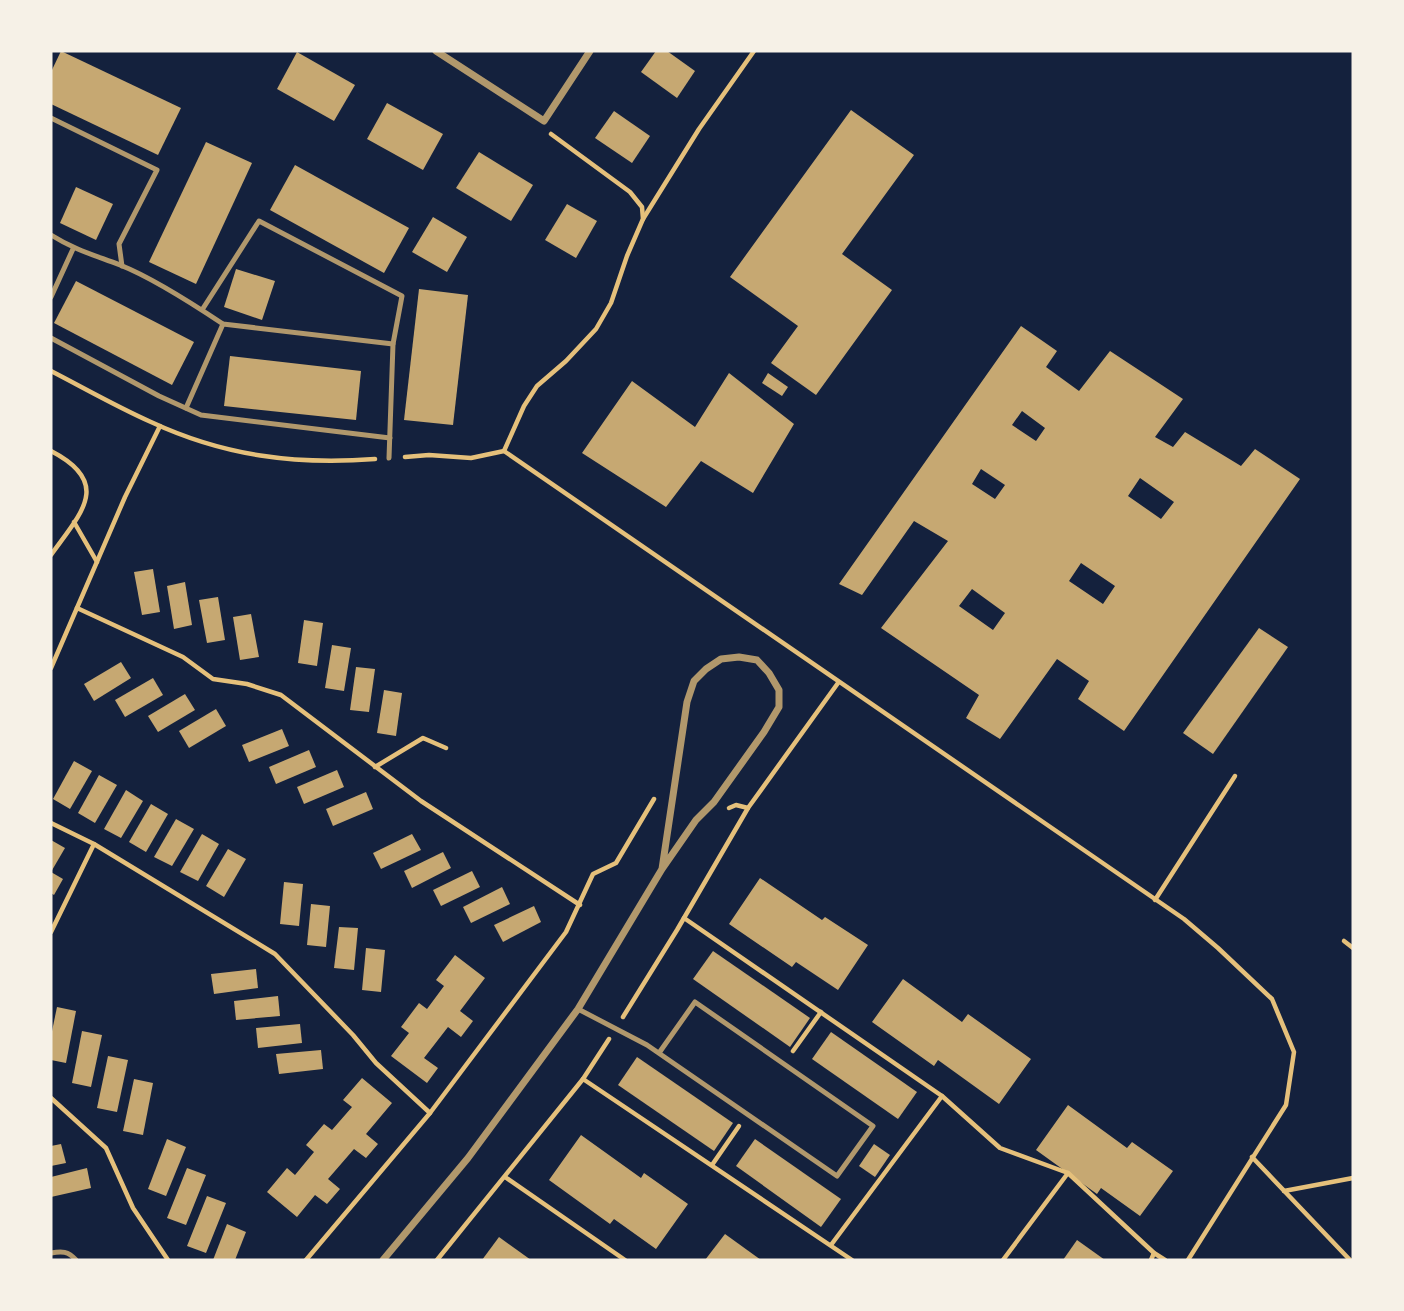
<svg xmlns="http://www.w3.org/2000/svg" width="1404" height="1311" viewBox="0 0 1404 1311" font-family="'Roboto Condensed',sans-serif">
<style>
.building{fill:#c6a872;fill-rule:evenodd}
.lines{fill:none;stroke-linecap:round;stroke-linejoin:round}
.path{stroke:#e5c07b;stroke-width:4.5}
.service{stroke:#b1986c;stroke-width:5}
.minor{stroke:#b1986c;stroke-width:7}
</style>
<rect width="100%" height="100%" fill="#14213d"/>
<g class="building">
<path d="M 61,51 L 181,108 L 158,155 L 51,104 L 51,72 Z"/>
<path d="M 656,51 L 667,51 L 695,71 L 677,98 L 641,72 Z"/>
<path d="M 297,52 L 355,85 L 334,121 L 277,89 Z"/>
<path d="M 387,103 L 443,134 L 423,170 L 367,139 Z"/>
<path d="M 851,110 L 914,155 L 842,254 L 892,290 L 816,395 L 771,363 L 798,326 L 730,277 Z"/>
<path d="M 614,111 L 650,136 L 632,163 L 595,138 Z"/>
<path d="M 206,142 L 252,163 L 196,284 L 149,262 Z"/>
<path d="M 479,152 L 533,185 L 511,221 L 456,188 Z"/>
<path d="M 295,165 L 409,228 L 384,273 L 270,210 Z"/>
<path d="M 76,187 L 113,204 L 96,240 L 60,223 Z"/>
<path d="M 567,204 L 597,221 L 576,258 L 545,240 Z"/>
<path d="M 433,217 L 467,237 L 447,272 L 412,252 Z"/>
<path d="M 236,269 L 275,281 L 262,320 L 224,307 Z"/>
<path d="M 76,281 L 194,342 L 172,385 L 54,323 Z"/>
<path d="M 419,289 L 468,295 L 453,425 L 404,420 Z"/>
<path d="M 1021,326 L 1057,351 L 1046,367 L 1079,391 L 1110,351 L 1183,399 L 1155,437 L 1173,447 L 1185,432 L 1241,466 L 1255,449 L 1300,479 L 1124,731 L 1078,699 L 1089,681 L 1057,659 L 1000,739 L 966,718 L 979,695 L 881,628 L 948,541 L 914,521 L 862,595 L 839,584 ZM 1022,411 L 1045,428 L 1036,441 L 1012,425 ZM 981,469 L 1005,485 L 995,499 L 972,484 ZM 1140,478 L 1174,502 L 1161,519 L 1128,496 ZM 1081,563 L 1115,586 L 1103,604 L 1069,581 ZM 972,589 L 1005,613 L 993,630 L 959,606 Z"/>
<path d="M 230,356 L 361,371 L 356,420 L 224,406 Z"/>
<path d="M 729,373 L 794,424 L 753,493 L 701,461 L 666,507 L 582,453 L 632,381 L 695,427 Z"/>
<path d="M 768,373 L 788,387 L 782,396 L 762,383 Z"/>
<path d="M 153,569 L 160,612 L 142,615 L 134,572 Z"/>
<path d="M 185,582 L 192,625 L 174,629 L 167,586 Z"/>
<path d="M 218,597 L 225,640 L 207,643 L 199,600 Z"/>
<path d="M 251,614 L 259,657 L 240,660 L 233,617 Z"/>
<path d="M 304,620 L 323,623 L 317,666 L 298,663 Z"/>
<path d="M 1259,628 L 1288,647 L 1213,754 L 1183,733 Z"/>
<path d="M 332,645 L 351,648 L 344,691 L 325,688 Z"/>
<path d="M 121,662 L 131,678 L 94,701 L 84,684 Z"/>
<path d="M 356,667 L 375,669 L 369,712 L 350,710 Z"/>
<path d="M 153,678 L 163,695 L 125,717 L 115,700 Z"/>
<path d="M 384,690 L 402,693 L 396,736 L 377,733 Z"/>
<path d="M 185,694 L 195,710 L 158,732 L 148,716 Z"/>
<path d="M 216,709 L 226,726 L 189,748 L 179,731 Z"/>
<path d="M 282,729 L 289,746 L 249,762 L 242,745 Z"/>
<path d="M 309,750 L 316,767 L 276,784 L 269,767 Z"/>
<path d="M 74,761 L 92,771 L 70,809 L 53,799 Z"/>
<path d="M 337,770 L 344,787 L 304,804 L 297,787 Z"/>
<path d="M 99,775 L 117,785 L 95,823 L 78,813 Z"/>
<path d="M 126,790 L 143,801 L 121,838 L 104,829 Z"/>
<path d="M 366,792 L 373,809 L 333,826 L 326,809 Z"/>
<path d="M 151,804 L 168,814 L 146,852 L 129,842 Z"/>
<path d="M 176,819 L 194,829 L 172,866 L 154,857 Z"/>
<path d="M 202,834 L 219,844 L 198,881 L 180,872 Z"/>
<path d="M 412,834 L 421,850 L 381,869 L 373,853 Z"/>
<path d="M 51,840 L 65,848 L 51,872 Z"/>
<path d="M 228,849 L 246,859 L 224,897 L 206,886 Z"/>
<path d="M 443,852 L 451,868 L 412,888 L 404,871 Z"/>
<path d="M 472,871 L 480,887 L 441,906 L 433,890 Z"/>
<path d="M 51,872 L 63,879 L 54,895 L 51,893 Z"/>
<path d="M 760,878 L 822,920 L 825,917 L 868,945 L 838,990 L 796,962 L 792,967 L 729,924 Z"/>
<path d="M 284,882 L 303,884 L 299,926 L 280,924 Z"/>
<path d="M 502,887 L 510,904 L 471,923 L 463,907 Z"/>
<path d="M 311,904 L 330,906 L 326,947 L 307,945 Z"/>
<path d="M 534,906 L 541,922 L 503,942 L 494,925 Z"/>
<path d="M 339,927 L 358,928 L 354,970 L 334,968 Z"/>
<path d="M 366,948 L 385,950 L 381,992 L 362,990 Z"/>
<path d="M 713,951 L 810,1018 L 790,1047 L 693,979 Z"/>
<path d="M 455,955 L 485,978 L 460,1011 L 473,1021 L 461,1037 L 448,1027 L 424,1058 L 438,1068 L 427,1083 L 391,1056 L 409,1033 L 401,1027 L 419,1003 L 427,1009 L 444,986 L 436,980 Z"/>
<path d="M 256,969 L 258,988 L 214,994 L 211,974 Z"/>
<path d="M 903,979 L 962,1022 L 968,1014 L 1031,1059 L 999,1104 L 938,1060 L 934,1066 L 872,1022 Z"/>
<path d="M 278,996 L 280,1016 L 236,1020 L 234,1001 Z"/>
<path d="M 57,1007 L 76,1011 L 66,1063 L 51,1060 L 51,1036 Z"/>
<path d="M 300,1024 L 302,1043 L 258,1048 L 256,1028 Z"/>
<path d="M 82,1031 L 102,1035 L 91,1087 L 72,1083 Z"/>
<path d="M 831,1032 L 917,1092 L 898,1119 L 812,1059 Z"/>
<path d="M 321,1050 L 323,1069 L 279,1074 L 276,1054 Z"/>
<path d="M 108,1056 L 128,1060 L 117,1112 L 97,1108 Z"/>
<path d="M 637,1057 L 733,1123 L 714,1151 L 618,1085 Z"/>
<path d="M 362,1078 L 392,1103 L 366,1134 L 378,1144 L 366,1158 L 354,1149 L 328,1179 L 340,1189 L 327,1204 L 315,1195 L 297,1217 L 267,1192 L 287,1168 L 295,1175 L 314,1152 L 306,1145 L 324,1124 L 332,1130 L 352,1107 L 343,1100 Z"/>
<path d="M 134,1079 L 153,1083 L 143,1135 L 123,1131 Z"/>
<path d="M 1068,1105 L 1127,1148 L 1132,1142 L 1173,1171 L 1140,1216 L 1101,1188 L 1097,1194 L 1036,1150 Z"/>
<path d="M 581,1135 L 641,1178 L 644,1173 L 688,1204 L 656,1249 L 614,1219 L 610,1224 L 549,1180 Z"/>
<path d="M 167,1139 L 186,1147 L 166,1196 L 148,1189 Z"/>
<path d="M 755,1139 L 841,1199 L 821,1227 L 736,1166 Z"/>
<path d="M 61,1144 L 66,1163 L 51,1166 L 51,1146 Z"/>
<path d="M 874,1144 L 890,1155 L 875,1177 L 859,1166 Z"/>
<path d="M 87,1168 L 91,1188 L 51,1197 L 51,1177 Z"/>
<path d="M 187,1168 L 206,1175 L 186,1225 L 167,1218 Z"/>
<path d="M 207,1196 L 226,1203 L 206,1253 L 187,1246 Z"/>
<path d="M 227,1224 L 246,1232 L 235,1260 L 213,1260 Z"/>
<path d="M 725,1234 L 761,1260 L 705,1260 Z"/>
<path d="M 499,1237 L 531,1260 L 482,1260 Z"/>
<path d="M 1077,1240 L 1105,1260 L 1063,1260 Z"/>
</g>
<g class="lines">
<g class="path">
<path d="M 643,219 L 699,129 L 754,51"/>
<path d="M 51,371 C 84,388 117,407 151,422 C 224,456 295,465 375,459"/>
<path d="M 51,451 C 113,483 81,513 51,555"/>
<path d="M 504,451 L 524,406 L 537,386 L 566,361 L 596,329 L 611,303 L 627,256 L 643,219 L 642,207 L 630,192 L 551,134"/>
<path d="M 405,457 L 429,455 L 471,458 L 504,451 L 1184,919 L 1218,948 L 1272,999 L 1294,1052 L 1286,1105 L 1188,1260"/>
<path d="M 74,522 L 97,562"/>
<path d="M 77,608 L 183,657 L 213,679 L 247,684 L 281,695 L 421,801 L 580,905"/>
<path d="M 51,668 L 125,497 L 160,426"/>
<path d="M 375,767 L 423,738 L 446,748"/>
<path d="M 729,808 L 736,805 L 748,808"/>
<path d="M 51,823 L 94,844 L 275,954 L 353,1035 L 376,1063 L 430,1113"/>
<path d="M 1155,900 L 1235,776"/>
<path d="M 684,918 L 942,1096 L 1000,1148 L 1068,1173 L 1154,1253 L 1165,1260"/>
<path d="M 51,932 L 94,844"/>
<path d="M 1344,941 L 1353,948"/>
<path d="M 623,1017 L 677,930 L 748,808 L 838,683"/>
<path d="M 793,1051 L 821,1012"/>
<path d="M 583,1079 L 852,1260"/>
<path d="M 51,1098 L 106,1148 L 133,1208 L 168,1260"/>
<path d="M 1252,1157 L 1350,1260"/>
<path d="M 712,1165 L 739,1126"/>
<path d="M 505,1177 L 625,1260"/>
<path d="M 1284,1191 L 1353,1178"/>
<path d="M 831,1245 L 942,1096"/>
<path d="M 306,1260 L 430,1113 L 566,932 L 593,874 L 616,863 L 654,799"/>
<path d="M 437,1260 L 583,1079 L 609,1039"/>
<path d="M 1003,1260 L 1068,1173"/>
<path d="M 1151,1260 L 1154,1253"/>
</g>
<g class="service">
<path d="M 51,118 L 157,170 L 119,244 L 122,266"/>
<path d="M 51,235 C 75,250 94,255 120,265 C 153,278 193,304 223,324 L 393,344 L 402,296 L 259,221 L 202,310"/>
<path d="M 51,297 L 73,249"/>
<path d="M 51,338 L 159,396 L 201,415 L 390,438"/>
<path d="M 186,408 L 223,324"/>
<path d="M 389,458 L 393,344"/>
<path d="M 578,1009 L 647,1045 L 837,1176 L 873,1126 L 695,1002 L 659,1053"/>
<path d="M 51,1253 C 62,1251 68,1251 76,1260"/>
</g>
<g class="minor">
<path d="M 436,51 L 544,121 L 590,51"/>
<path d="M 383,1260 L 468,1158 L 578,1009 L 662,869 L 696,820 L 714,802 L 764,732 L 779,707 L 779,690 L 769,673 L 757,660 L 739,657 L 721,659 L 706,669 L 694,681 L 687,702 L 662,869"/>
</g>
</g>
<rect width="1404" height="1311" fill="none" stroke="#f6f1e7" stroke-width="105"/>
</svg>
